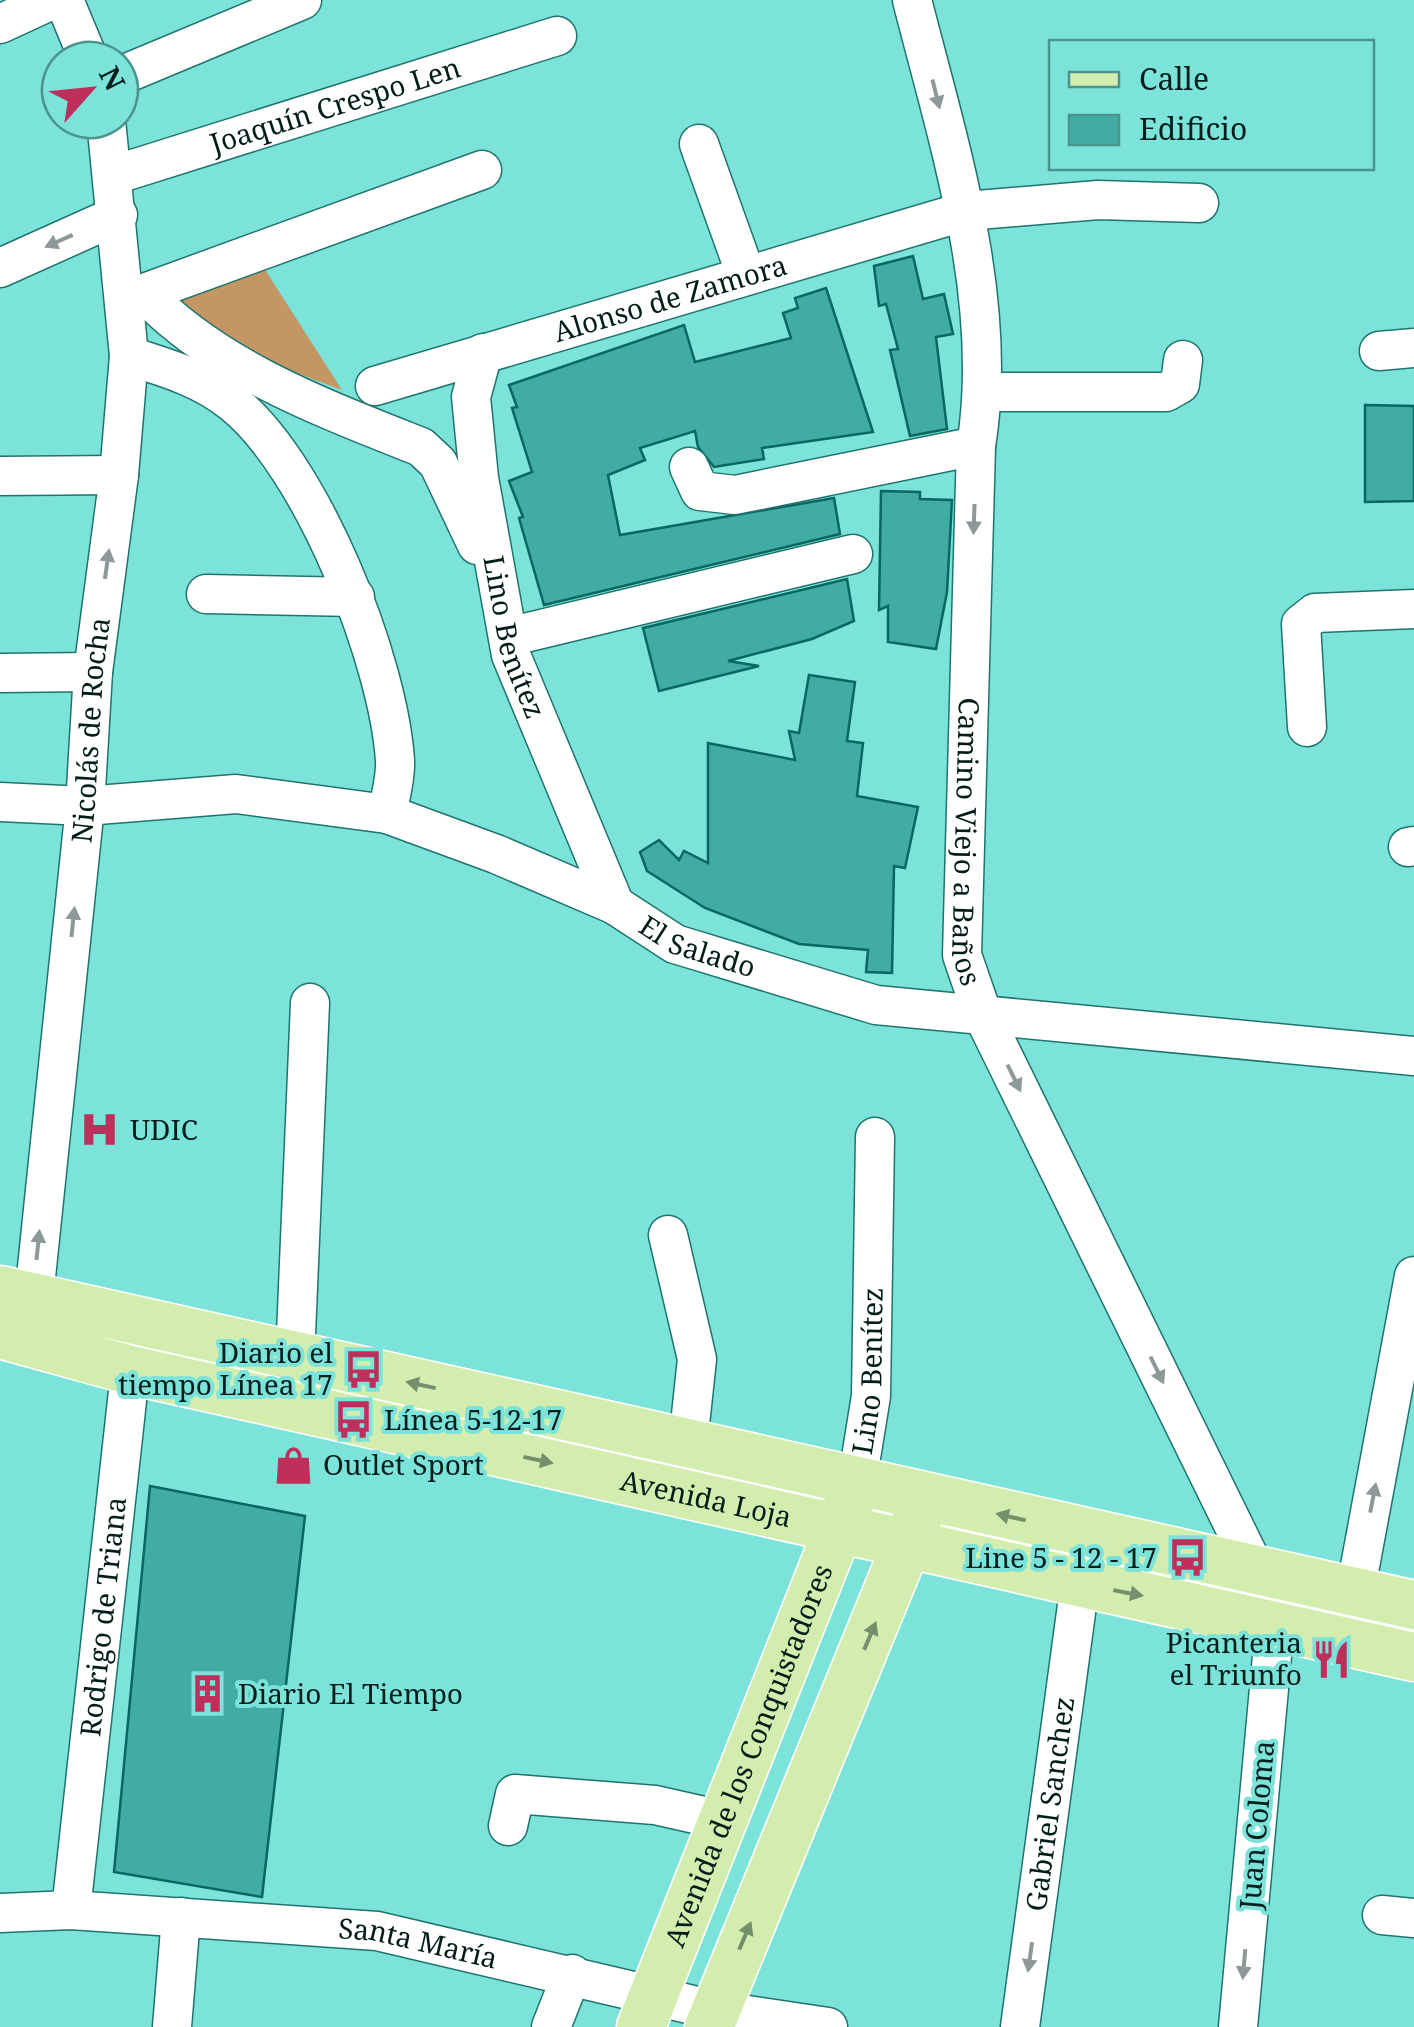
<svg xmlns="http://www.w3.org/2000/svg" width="1414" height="2027" viewBox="0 0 1414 2027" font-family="'Noto Serif',serif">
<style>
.green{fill:#c49664}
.building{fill:#41aca4;stroke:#096761;stroke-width:2.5}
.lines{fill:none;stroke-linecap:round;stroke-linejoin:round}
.minor-casing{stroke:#1f746e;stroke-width:41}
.major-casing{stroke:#fff;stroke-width:51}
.minor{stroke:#fff;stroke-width:38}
.major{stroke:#d3edae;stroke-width:48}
.oneway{fill:#8c9998}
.oneway2{fill:#748f6b}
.labels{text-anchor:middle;stroke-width:8;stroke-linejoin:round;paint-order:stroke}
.street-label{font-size:28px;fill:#001d1a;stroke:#7ce3da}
.poi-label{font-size:28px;fill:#001d1a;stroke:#7ce3da;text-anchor:start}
</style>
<rect width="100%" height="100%" fill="#7ce3da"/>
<path class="green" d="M 262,265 L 342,390 L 238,351 L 166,300 Z"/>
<g class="building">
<path d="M 913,256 L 923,299 L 944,294 L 953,334 L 936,337 L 947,429 L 910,436 L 890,350 L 898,349 L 886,304 L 879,306 L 874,266 Z"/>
<path d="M 826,288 L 873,432 L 762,448 L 764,459 L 714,467 L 698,447 L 695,431 L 640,448 L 645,460 L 608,475 L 620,535 L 834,498 L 840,534 L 544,605 L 519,518 L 523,517 L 509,481 L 532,472 L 512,408 L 517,407 L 509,385 L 684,325 L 695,362 L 791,338 L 783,313 L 798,308 L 795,298 Z"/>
<path d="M 1365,405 L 1414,406 L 1414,501 L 1365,502 Z"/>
<path d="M 881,491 L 920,492 L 920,499 L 952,500 L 947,592 L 936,649 L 888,642 L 888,606 L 879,610 Z"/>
<path d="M 847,579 L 854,621 L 812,639 L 728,661 L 759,666 L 659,691 L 643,628 Z"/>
<path d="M 809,675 L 855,682 L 847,741 L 863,743 L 857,796 L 918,807 L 905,868 L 894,866 L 892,973 L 866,972 L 868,950 L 799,944 L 705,908 L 647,871 L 640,852 L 659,840 L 679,860 L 684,851 L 708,863 L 708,743 L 795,760 L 789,731 L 799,733 Z"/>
<path d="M 150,1486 L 305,1516 L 262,1897 L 114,1872 Z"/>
</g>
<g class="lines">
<defs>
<g id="minor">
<path d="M 64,0 L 89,60"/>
<path id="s1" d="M 912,0 C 948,141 1000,301 976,446 L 962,955 L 982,1013 L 1257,1573 L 1275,1623 L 1238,2027"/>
<path d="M 0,24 L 52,0"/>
<path d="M 120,76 L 302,0"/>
<path d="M 699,144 L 746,275"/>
<path id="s2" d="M 114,175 L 557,36"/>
<path d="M 0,268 L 118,215"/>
<path d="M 145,294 C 217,369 325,409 421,447 L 438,463 L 477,545"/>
<path d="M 125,300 L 482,170"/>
<path d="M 1379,351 L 1414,348"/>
<path id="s3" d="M 483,353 L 471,397 L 479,478 L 511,655 L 615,905"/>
<path d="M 129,356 C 167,368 202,378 233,403 C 312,466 389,661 395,761 C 396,778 390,798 387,814"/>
<path id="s4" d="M 375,386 L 966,211 L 1098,200 L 1199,203"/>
<path d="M 985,392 L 1166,392 L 1180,384 L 1183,360"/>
<path d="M 689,467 L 700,491 L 735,495 L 976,446"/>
<path d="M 0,476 L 119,475"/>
<path d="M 206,594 L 355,597"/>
<path d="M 508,637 L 853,554"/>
<path d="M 0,673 L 93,672"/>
<path d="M 1307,727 L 1301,624 L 1315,613 L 1414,609"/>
<path id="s5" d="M 0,802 L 85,806 L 236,794 L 387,814 L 496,854 L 615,905 L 675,944 L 876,1005 L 1414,1056"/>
<path d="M 1408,847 L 1414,846"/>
<path d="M 668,1235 L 697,1359 L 688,1443"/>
<path id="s6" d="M 31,1325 L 85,806 L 93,672 L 119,475 L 129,356 L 106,120"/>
<path d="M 295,1358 L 310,1003"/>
<path id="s7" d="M 857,1482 L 871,1396 L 875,1137"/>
<path d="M 1355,1593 L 1414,1276"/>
<path d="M 508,1826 L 515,1794 L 655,1805 L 726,1821"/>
<path id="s8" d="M 71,1910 L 133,1346"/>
<path id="s9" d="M 0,1913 L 71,1910 L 377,1931 L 714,2010 L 828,2027"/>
<path d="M 1382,1915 L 1414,1918"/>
<path d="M 172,2027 L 181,1917"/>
<path d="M 551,2027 L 572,1974"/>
<path id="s10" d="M 1020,2027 L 1080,1583"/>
</g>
<g id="major">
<path d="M 0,1290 L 1414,1605"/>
<path id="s11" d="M 0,1334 L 130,1370 L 1414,1657"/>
<path id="s12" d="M 641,2027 L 852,1495"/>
<path d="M 709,2027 L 920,1512"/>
</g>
</defs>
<use href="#minor" class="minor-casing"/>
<use href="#major" class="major-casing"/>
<use href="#minor" class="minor"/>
<use href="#major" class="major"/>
</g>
<defs><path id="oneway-solid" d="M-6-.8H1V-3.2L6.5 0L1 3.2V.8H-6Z" transform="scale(2.5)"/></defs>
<g class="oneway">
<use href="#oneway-solid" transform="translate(936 94) rotate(76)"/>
<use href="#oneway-solid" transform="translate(59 241) rotate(156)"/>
<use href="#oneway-solid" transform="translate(974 519) rotate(92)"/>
<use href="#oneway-solid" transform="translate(107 564) rotate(-82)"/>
<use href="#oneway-solid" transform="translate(73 922) rotate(-84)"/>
<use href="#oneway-solid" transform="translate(1014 1078) rotate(64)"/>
<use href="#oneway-solid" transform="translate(38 1245) rotate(-84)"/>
<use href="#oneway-solid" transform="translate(1157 1370) rotate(64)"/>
<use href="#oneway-solid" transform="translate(1373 1498) rotate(-79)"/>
<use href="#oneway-solid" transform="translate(1030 1957) rotate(98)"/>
<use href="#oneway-solid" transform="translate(1244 1964) rotate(95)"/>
</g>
<g class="oneway2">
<use href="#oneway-solid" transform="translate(421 1385) rotate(-168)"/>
<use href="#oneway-solid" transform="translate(538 1460) rotate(12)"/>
<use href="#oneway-solid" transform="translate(1011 1517) rotate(-167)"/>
<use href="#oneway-solid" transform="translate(1128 1593) rotate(11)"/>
<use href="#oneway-solid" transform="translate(870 1636) rotate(-67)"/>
<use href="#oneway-solid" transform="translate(745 1936) rotate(-67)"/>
</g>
<defs>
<symbol id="hospital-bare" viewBox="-9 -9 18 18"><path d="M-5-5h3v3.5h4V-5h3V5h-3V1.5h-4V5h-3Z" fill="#be305b" stroke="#7ce3da" stroke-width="2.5" paint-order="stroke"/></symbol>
<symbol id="bus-bare" viewBox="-9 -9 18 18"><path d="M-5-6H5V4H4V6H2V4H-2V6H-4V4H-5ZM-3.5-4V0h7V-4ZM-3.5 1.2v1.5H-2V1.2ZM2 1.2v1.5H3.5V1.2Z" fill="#be305b" stroke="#7ce3da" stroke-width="2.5" paint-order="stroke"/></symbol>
<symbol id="shop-bare" viewBox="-9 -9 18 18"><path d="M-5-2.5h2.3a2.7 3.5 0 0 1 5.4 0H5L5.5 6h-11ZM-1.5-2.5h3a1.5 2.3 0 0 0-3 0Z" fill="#be305b" stroke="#7ce3da" stroke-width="2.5" paint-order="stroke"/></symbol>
<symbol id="restaurant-bare" viewBox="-9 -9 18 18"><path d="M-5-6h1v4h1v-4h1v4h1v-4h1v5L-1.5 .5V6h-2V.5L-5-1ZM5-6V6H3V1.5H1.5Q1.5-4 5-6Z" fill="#be305b" stroke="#7ce3da" stroke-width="2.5" paint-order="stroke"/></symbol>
<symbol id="building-bare" viewBox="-9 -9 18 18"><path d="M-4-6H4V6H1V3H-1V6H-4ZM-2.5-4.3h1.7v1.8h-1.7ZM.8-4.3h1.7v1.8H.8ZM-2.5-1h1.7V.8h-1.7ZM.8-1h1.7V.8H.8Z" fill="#be305b" stroke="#7ce3da" stroke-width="2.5" paint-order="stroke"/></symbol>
</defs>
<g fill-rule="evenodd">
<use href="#hospital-bare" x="72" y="1102" width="55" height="55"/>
<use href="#bus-bare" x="336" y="1342" width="55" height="55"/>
<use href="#bus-bare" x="326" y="1392" width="55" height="55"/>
<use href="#shop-bare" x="266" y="1438" width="55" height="55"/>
<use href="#bus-bare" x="1160" y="1530" width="55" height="55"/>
<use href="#restaurant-bare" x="1304" y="1632" width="55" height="55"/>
<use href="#building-bare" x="180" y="1666" width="55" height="55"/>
</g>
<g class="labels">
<g class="street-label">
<text dy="10" stroke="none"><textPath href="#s2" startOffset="232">Joaquín Crespo Len</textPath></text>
<text dy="10" stroke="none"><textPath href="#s4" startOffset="308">Alonso de Zamora</textPath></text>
<text dy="10" stroke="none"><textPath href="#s3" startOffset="290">Lino Benítez</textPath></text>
<text dy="10" stroke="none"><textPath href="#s6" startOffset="598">Nicolás de Rocha</textPath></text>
<text dy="10" stroke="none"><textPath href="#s1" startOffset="850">Camino Viejo a Baños</textPath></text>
<text dy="10" stroke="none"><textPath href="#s5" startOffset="728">El Salado</textPath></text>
<text dy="10" stroke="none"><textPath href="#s7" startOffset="112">Lino Benítez</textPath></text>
<text dy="10" stroke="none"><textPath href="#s11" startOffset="725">Avenida Loja</textPath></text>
<text dy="10" stroke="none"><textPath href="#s8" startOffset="295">Rodrigo de Triana</textPath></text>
<text dy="10" stroke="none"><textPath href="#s12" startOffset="292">Avenida de los Conquistadores</textPath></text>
<text dy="10" stroke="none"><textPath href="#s10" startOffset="225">Gabriel Sanchez</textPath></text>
<text transform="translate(1257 1825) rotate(-85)" y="10">Juan Coloma</text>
<text dy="10" stroke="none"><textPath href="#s9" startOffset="420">Santa María</textPath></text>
</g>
<g class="poi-label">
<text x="130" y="1140">UDIC</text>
<text x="333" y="1363" text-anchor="end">Diario el<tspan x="333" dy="32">tiempo Línea 17</tspan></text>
<text x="384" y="1430">Línea 5-12-17</text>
<text x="323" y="1475">Outlet Sport</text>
<text x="1157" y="1568" text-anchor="end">Line 5 - 12 - 17</text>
<text x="1302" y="1653" text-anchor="end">Picanteria<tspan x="1302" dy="32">el Triunfo</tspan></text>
<text x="238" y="1704">Diario El Tiempo</text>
</g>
</g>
<rect x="1049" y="40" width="325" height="130" fill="#7ce3da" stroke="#4a948d" stroke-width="2.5"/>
<rect x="1069" y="72" width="50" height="15" fill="#d3edae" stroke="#4a948d" stroke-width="2.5"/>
<text x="1139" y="90" font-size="30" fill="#001d1a">Calle</text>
<rect x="1069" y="115" width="50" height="30" fill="#41aca4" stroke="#4a948d" stroke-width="2.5"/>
<text x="1139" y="140" font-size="30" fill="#001d1a">Edificio</text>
<g transform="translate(90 90) rotate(63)"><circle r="48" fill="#7ce3da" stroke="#4a948d" stroke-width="2.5"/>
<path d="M0-8L18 38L0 25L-18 38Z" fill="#be305b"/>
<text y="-15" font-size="28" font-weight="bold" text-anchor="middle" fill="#001d1a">N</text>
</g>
</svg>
